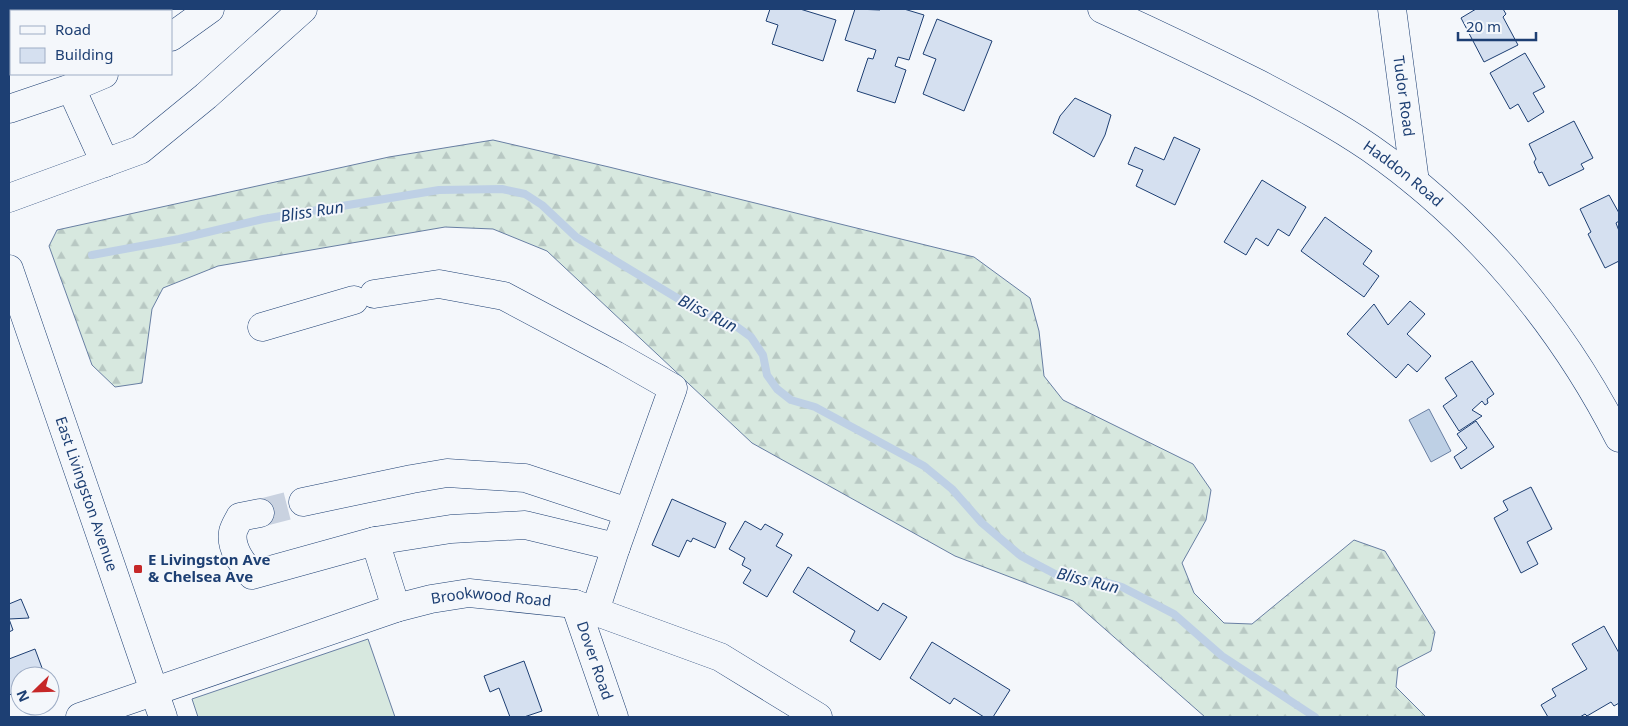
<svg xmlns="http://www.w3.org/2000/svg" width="1628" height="726" viewBox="0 0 1628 726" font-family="'Noto Sans',sans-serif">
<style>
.grass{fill:#d7e8df;stroke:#687fa3}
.forest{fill:url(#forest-firs);stroke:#687fa3}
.water{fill:#bed0e5;stroke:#687fa3}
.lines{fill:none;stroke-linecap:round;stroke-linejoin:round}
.stream{stroke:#bed0e5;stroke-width:8}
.building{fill:#d5e0f0;stroke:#1d3f73}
.minor-tunnel{stroke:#c9d2e0;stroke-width:28;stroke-dasharray:28 14;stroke-linecap:butt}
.minor-casing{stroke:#1d3f73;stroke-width:29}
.major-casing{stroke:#1d3f73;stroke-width:29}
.minor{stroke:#f4f7fb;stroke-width:28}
.major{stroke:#f4f7fb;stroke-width:28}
.poi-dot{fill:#c62828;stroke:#f4f7fb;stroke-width:2}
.labels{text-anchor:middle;stroke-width:4;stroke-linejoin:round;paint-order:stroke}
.street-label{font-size:15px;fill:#1d3f73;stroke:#f4f7fb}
.poi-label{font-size:15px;font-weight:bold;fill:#1d3f73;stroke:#f4f7fb;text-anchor:start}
.water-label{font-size:16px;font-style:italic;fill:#1d3f73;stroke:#f4f7fb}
</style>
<defs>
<pattern id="forest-firs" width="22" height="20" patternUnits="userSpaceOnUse" patternTransform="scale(1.25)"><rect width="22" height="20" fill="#d7e8df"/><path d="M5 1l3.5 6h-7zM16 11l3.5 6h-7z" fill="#b8c8c3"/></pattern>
</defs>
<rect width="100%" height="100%" fill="#f4f7fb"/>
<path class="grass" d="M 368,639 L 395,717 L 198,717 L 192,699 Z"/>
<path class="forest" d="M 493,140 L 609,167 L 974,257 L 1030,298 L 1039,331 L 1044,376 L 1063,400 L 1193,464 L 1211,490 L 1206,520 L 1182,563 L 1194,593 L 1224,623 L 1252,624 L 1354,540 L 1385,551 L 1435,632 L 1431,651 L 1398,668 L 1396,687 L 1426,717 L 1205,717 L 1073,601 L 955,556 L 752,443 L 547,251 L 493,229 L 445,227 L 218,266 L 163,288 L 152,309 L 142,383 L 115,387 L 92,365 L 49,246 L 57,230 L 389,157 Z"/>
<path class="water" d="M 1429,409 L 1451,451 L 1431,462 L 1409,420 Z"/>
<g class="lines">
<path class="stream" d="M 92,255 L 179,239 L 263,219 L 439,190 L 502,189 L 525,194 L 542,205 L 576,237 L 692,307 L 733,324 L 751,337 L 763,355 L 767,375 L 777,389 L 791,400 L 815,407 L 924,466 L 952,489 L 982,523 L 1021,556 L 1057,575 L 1084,581 L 1105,582 L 1122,587 L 1174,614 L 1222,656 L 1315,717"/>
</g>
<g class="building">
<path d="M 770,9 L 800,9 L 836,20 L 823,61 L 772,44 L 778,25 L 766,21 Z"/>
<path d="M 855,9 L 880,10 L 880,9 L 904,9 L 924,15 L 909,60 L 898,57 L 895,66 L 906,70 L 895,103 L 857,91 L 868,58 L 873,59 L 876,50 L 845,40 Z"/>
<path d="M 1476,9 L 1503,9 L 1506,14 L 1503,17 L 1518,45 L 1484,62 L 1461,18 Z"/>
<path d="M 937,19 L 992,41 L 964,111 L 923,94 L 936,59 L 923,54 Z"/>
<path d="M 1525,53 L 1545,87 L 1533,93 L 1544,112 L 1528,122 L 1518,104 L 1510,109 L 1490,73 Z"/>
<path d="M 1075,98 L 1111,115 L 1105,135 L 1094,157 L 1053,133 L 1060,116 Z"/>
<path d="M 1574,121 L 1593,158 L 1581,164 L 1584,169 L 1549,186 L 1542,172 L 1539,173 L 1534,162 L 1536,159 L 1529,144 Z"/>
<path d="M 1174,137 L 1200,149 L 1175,205 L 1136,186 L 1143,170 L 1128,164 L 1135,147 L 1164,160 Z"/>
<path d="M 1262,180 L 1306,207 L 1289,236 L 1278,229 L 1268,246 L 1256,238 L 1246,255 L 1224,242 Z"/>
<path d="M 1609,195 L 1619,213 L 1619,221 L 1616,223 L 1619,231 L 1619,261 L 1605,268 L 1588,234 L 1591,232 L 1580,209 Z"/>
<path d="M 1325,217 L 1372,251 L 1363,264 L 1379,276 L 1364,297 L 1301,251 Z"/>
<path d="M 1410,301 L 1425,314 L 1407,334 L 1431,356 L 1417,372 L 1408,364 L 1396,378 L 1347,334 L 1374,304 L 1388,325 Z"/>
<path d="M 1472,361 L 1494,394 L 1487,399 L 1488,403 L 1485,405 L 1482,401 L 1472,410 L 1482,416 L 1459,431 L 1443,406 L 1457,396 L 1445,378 Z"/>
<path d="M 1476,421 L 1494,447 L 1461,469 L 1454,457 L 1467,448 L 1457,434 Z"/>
<path d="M 1531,487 L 1552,529 L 1527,542 L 1538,564 L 1521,573 L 1494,518 L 1508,510 L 1503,501 Z"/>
<path d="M 672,499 L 726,523 L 715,548 L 693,538 L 691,542 L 687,540 L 679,557 L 652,545 Z"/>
<path d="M 745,521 L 761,530 L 765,524 L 783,534 L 776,546 L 792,555 L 767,597 L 743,583 L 751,570 L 742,565 L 745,558 L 729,549 Z"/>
<path d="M 808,567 L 878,611 L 883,603 L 907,617 L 880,660 L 850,641 L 855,631 L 793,592 Z"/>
<path d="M 21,599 L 29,618 L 9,619 L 13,630 L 9,632 L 9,604 Z"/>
<path d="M 1604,626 L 1619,653 L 1619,703 L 1614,706 L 1611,702 L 1587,716 L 1585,714 L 1580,717 L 1548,717 L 1541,705 L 1556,696 L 1552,689 L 1587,669 L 1572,644 Z"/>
<path d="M 932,642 L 1010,690 L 993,717 L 984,717 L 954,698 L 950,704 L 910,678 Z"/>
<path d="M 35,649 L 45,676 L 20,676 L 20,691 L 9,695 L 9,659 Z"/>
<path d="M 524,661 L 542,711 L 524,717 L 510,717 L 499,688 L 490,692 L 484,676 Z"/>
</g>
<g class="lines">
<path class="minor-tunnel" d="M 260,513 L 303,502"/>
<defs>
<g id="minor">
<path id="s1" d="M 1102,9 C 1155,33 1207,58 1259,84 C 1297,104 1335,124 1370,148 C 1475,221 1561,324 1619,438"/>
<path id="s2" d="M 1392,9 L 1415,182"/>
<path d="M 171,37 L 210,9"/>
<path d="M 71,88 L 105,163"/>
<path d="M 9,109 L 71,88 L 104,74"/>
<path d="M 9,198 L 140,150 L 206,96 L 303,9"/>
<path d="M 374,294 L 439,284 L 504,296 L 615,355 L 673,388 L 616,547 L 595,611"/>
<path d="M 262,327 L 354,300"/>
<path d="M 303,502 L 412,479 L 447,473 L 525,478 L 628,512"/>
<path d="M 260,513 L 240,517 C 238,521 234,527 233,532 C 230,548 242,563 252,575 L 375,541 L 396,608"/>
<path d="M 375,541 L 451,529 L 525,525 L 616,547"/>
<path id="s3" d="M 575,604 L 614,717"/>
<path id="s4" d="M 80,717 L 396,608 L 431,599 L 469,593 L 575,604 L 720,657 L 818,717"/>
</g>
<g id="major">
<path id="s5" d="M 9,269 L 163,717"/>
</g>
</defs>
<use href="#minor" class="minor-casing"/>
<use href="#major" class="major-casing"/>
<use href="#minor" class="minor"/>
<use href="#major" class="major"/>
</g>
<rect class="poi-dot" x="133" y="564" width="10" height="10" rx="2.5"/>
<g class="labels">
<g class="street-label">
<text dy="5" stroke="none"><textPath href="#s2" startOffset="88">Tudor Road</textPath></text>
<text dy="5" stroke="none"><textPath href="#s1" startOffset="344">Haddon Road</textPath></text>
<text dy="5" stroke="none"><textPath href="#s5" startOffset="238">East Livingston Avenue</textPath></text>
<text dy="5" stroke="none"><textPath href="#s4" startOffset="431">Brookwood Road</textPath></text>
<text dy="5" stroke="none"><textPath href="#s3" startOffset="60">Dover Road</textPath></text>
</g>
<g class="poi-label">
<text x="148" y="565">E Livingston Ave<tspan x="148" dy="17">&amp; Chelsea Ave</tspan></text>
</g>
<g class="water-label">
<text transform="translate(312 211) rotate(-9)" y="6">Bliss Run</text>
<text transform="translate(708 313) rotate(27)" y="6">Bliss Run</text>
<text transform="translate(1088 580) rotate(14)" y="6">Bliss Run</text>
</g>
</g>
<rect width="1628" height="726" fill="none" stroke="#1d3f73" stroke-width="20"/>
<rect x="10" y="10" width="162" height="65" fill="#f4f7fb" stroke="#9eadc5"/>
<rect x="20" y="26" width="25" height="8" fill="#f4f7fb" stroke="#9eadc5"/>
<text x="55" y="35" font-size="15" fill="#1d3f73">Road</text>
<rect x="20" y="48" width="25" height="15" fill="#d5e0f0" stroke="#9eadc5"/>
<text x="55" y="60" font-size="15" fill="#1d3f73">Building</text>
<g transform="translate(35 691) rotate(247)"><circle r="24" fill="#f4f7fb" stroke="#9eadc5"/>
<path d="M0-4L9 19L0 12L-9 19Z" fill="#c62828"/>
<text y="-8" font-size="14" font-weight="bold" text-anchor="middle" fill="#1d3f73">N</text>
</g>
<path d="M1458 32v8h78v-8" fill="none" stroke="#1d3f73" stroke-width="2.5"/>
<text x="1466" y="32" font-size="15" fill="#1d3f73" stroke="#f4f7fb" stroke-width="4" paint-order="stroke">20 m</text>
</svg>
